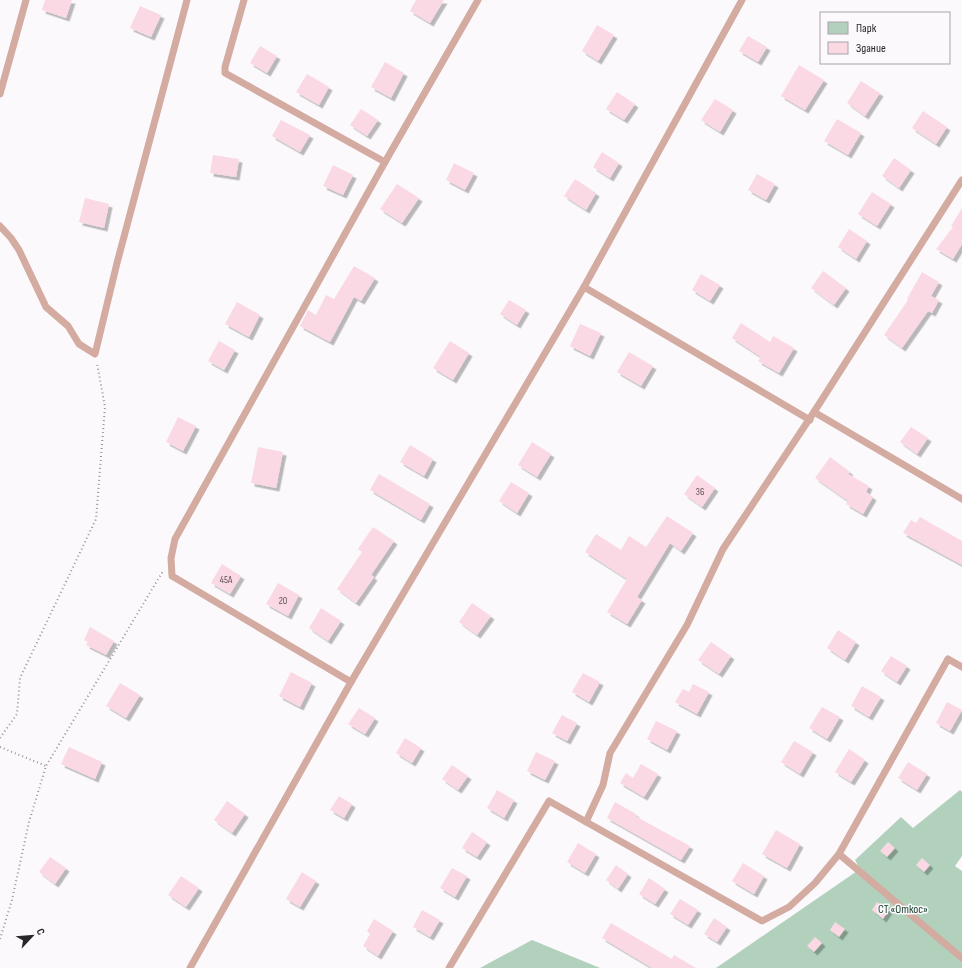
<svg xmlns="http://www.w3.org/2000/svg" width="962" height="968" viewBox="0 0 962 968" font-family="'Sofia Sans Condensed',sans-serif">
<style>
.green{fill:#b1d1bc}
.building{fill:#fad8e4;filter:url(#shadow)}
.lines{fill:none;stroke-linecap:round;stroke-linejoin:round}
.path{stroke:#979398;stroke-width:2;stroke-dasharray:1 3;stroke-linecap:butt}
.service{stroke:#d4aba1;stroke-width:7}
.labels{text-anchor:middle;stroke-width:3;stroke-linejoin:round;paint-order:stroke}
.number-label{font-size:10px;fill:#5e5159}
.park-label{font-size:12px;fill:#123f27;stroke:#fcf9fd}
</style>
<defs>
<filter id="shadow"><feDropShadow dx="3.5" dy="3.5" stdDeviation="0" flood-color="#0004"/></filter>
</defs>
<rect width="100%" height="100%" fill="#fcf9fd"/>
<g class="green">
<path d="M 960,790 L 962,792 L 962,856 L 955,866 L 962,871 L 962,968 L 716,968 L 860,869 L 855,860 L 901,817 L 913,828 Z"/>
<path d="M 532,940 L 600,968 L 480,968 Z"/>
</g>
<g class="building">
<path d="M 45,0 L 72,0 L 66,18 L 42,10 Z"/>
<path d="M 416,0 L 444,0 L 430,23 L 410,11 Z"/>
<path d="M 140,6 L 161,15 L 151,37 L 130,28 Z"/>
<path d="M 597,25 L 614,35 L 598,61 L 582,51 Z"/>
<path d="M 748,36 L 767,47 L 758,62 L 739,51 Z"/>
<path d="M 260,46 L 277,56 L 267,73 L 250,63 Z"/>
<path d="M 385,62 L 404,73 L 391,98 L 371,87 Z"/>
<path d="M 799,65 L 824,80 L 805,110 L 781,96 Z"/>
<path d="M 307,74 L 329,87 L 319,105 L 296,92 Z"/>
<path d="M 861,81 L 880,93 L 865,116 L 847,103 Z"/>
<path d="M 617,92 L 635,104 L 624,120 L 606,109 Z"/>
<path d="M 715,99 L 733,110 L 720,132 L 701,120 Z"/>
<path d="M 361,109 L 378,120 L 367,136 L 350,125 Z"/>
<path d="M 923,111 L 947,127 L 936,144 L 912,128 Z"/>
<path d="M 837,119 L 861,133 L 848,155 L 824,141 Z"/>
<path d="M 281,120 L 310,135 L 300,152 L 272,136 Z"/>
<path d="M 602,152 L 619,163 L 610,178 L 593,167 Z"/>
<path d="M 213,155 L 239,159 L 236,177 L 210,173 Z"/>
<path d="M 894,158 L 911,170 L 899,188 L 882,176 Z"/>
<path d="M 454,163 L 474,173 L 465,190 L 446,180 Z"/>
<path d="M 333,165 L 353,175 L 343,195 L 323,186 Z"/>
<path d="M 757,174 L 775,184 L 766,200 L 748,190 Z"/>
<path d="M 575,179 L 596,193 L 586,210 L 564,196 Z"/>
<path d="M 397,184 L 419,198 L 402,223 L 380,209 Z"/>
<path d="M 872,192 L 891,204 L 877,226 L 858,214 Z"/>
<path d="M 85,198 L 109,204 L 104,228 L 79,222 Z"/>
<path d="M 962,208 L 962,244 L 953,259 L 936,249 L 953,227 L 951,226 Z"/>
<path d="M 849,229 L 867,241 L 856,259 L 838,247 Z"/>
<path d="M 354,266 L 375,278 L 361,301 L 354,297 L 330,342 L 300,326 L 308,310 L 316,315 L 326,295 L 334,299 Z"/>
<path d="M 823,271 L 846,288 L 834,305 L 811,288 Z"/>
<path d="M 922,272 L 939,282 L 931,296 L 939,300 L 932,313 L 928,311 L 902,348 L 884,335 L 908,300 L 907,299 Z"/>
<path d="M 701,274 L 720,285 L 710,301 L 692,290 Z"/>
<path d="M 509,300 L 526,310 L 517,325 L 500,314 Z"/>
<path d="M 237,302 L 260,315 L 249,337 L 225,324 Z"/>
<path d="M 741,323 L 770,342 L 773,336 L 794,348 L 779,373 L 758,361 L 761,357 L 732,338 Z"/>
<path d="M 580,324 L 601,333 L 590,356 L 570,346 Z"/>
<path d="M 219,341 L 235,350 L 224,370 L 208,361 Z"/>
<path d="M 450,341 L 469,353 L 453,380 L 433,368 Z"/>
<path d="M 629,352 L 653,366 L 641,386 L 617,372 Z"/>
<path d="M 178,417 L 196,426 L 183,451 L 166,442 Z"/>
<path d="M 911,427 L 928,438 L 917,454 L 900,442 Z"/>
<path d="M 532,442 L 551,454 L 537,477 L 518,465 Z"/>
<path d="M 410,445 L 433,459 L 424,476 L 400,462 Z"/>
<path d="M 258,447 L 283,452 L 276,488 L 251,483 Z"/>
<path d="M 830,457 L 850,472 L 848,474 L 869,486 L 866,492 L 873,497 L 863,514 L 846,504 L 848,501 L 815,478 Z"/>
<path d="M 379,474 L 430,504 L 421,520 L 370,490 Z"/>
<path d="M 697,475 L 715,488 L 702,507 L 684,494 Z"/>
<path d="M 511,482 L 529,493 L 517,513 L 499,501 Z"/>
<path d="M 667,516 L 693,533 L 681,551 L 670,543 L 637,597 L 642,600 L 627,624 L 607,612 L 627,579 L 585,552 L 596,534 L 621,550 L 629,536 L 646,547 Z"/>
<path d="M 920,517 L 962,541 L 962,565 L 903,533 L 911,520 L 916,523 Z"/>
<path d="M 373,527 L 394,541 L 371,575 L 374,577 L 356,603 L 337,589 L 362,552 L 358,549 Z"/>
<path d="M 222,564 L 241,576 L 230,594 L 211,583 Z"/>
<path d="M 278,583 L 299,595 L 288,616 L 266,604 Z"/>
<path d="M 472,603 L 491,616 L 477,635 L 459,622 Z"/>
<path d="M 321,608 L 341,621 L 328,641 L 309,628 Z"/>
<path d="M 90,627 L 114,641 L 106,655 L 86,645 L 88,642 L 84,640 Z"/>
<path d="M 838,630 L 856,642 L 845,660 L 827,648 Z"/>
<path d="M 711,642 L 731,656 L 719,674 L 698,660 Z"/>
<path d="M 891,656 L 907,666 L 897,682 L 881,671 Z"/>
<path d="M 291,672 L 312,683 L 300,707 L 279,696 Z"/>
<path d="M 583,673 L 600,682 L 589,702 L 572,692 Z"/>
<path d="M 120,683 L 140,695 L 126,718 L 106,706 Z"/>
<path d="M 693,684 L 709,692 L 697,714 L 675,702 L 683,689 L 689,692 Z"/>
<path d="M 862,686 L 881,697 L 869,717 L 851,706 Z"/>
<path d="M 947,702 L 962,710 L 950,731 L 936,723 Z"/>
<path d="M 822,707 L 840,717 L 827,739 L 809,728 Z"/>
<path d="M 359,708 L 375,718 L 365,734 L 348,724 Z"/>
<path d="M 562,715 L 577,723 L 567,741 L 552,733 Z"/>
<path d="M 656,721 L 677,731 L 667,750 L 647,739 Z"/>
<path d="M 405,738 L 421,748 L 412,763 L 396,753 Z"/>
<path d="M 794,741 L 813,752 L 800,774 L 781,762 Z"/>
<path d="M 69,747 L 102,762 L 95,779 L 61,764 Z"/>
<path d="M 849,749 L 865,760 L 851,782 L 835,772 Z"/>
<path d="M 536,752 L 555,761 L 545,780 L 527,771 Z"/>
<path d="M 908,762 L 927,774 L 917,790 L 898,778 Z"/>
<path d="M 641,764 L 658,774 L 644,797 L 620,783 L 626,773 L 633,778 Z"/>
<path d="M 452,765 L 468,776 L 458,790 L 442,779 Z"/>
<path d="M 497,790 L 514,800 L 504,818 L 487,808 Z"/>
<path d="M 339,796 L 352,804 L 344,818 L 330,810 Z"/>
<path d="M 227,801 L 245,814 L 232,833 L 214,820 Z"/>
<path d="M 615,802 L 636,814 L 635,816 L 690,846 L 681,860 L 607,818 Z"/>
<path d="M 776,830 L 800,844 L 787,868 L 762,854 Z"/>
<path d="M 472,832 L 487,842 L 477,857 L 462,848 Z"/>
<path d="M 888,842 L 895,848 L 887,857 L 880,851 Z"/>
<path d="M 578,843 L 596,854 L 585,873 L 567,862 Z"/>
<path d="M 50,857 L 66,868 L 55,884 L 39,872 Z"/>
<path d="M 922,858 L 930,865 L 924,872 L 916,865 Z"/>
<path d="M 743,863 L 764,876 L 754,894 L 732,881 Z"/>
<path d="M 616,865 L 628,874 L 618,889 L 606,880 Z"/>
<path d="M 452,868 L 467,876 L 455,897 L 440,888 Z"/>
<path d="M 302,872 L 316,881 L 300,907 L 286,899 Z"/>
<path d="M 181,876 L 199,888 L 186,907 L 168,895 Z"/>
<path d="M 649,878 L 665,889 L 655,904 L 639,894 Z"/>
<path d="M 680,899 L 698,910 L 688,925 L 670,914 Z"/>
<path d="M 877,902 L 889,910 L 883,919 L 872,910 Z"/>
<path d="M 422,910 L 440,920 L 430,937 L 413,927 Z"/>
<path d="M 714,918 L 727,927 L 717,942 L 704,934 Z"/>
<path d="M 374,919 L 393,931 L 378,956 L 363,946 L 370,934 L 367,931 Z"/>
<path d="M 835,922 L 845,929 L 839,937 L 830,930 Z"/>
<path d="M 611,923 L 672,959 L 674,955 L 696,968 L 652,968 L 602,938 Z"/>
<path d="M 815,937 L 822,943 L 814,952 L 807,946 Z"/>
</g>
<g class="lines">
<g class="path">
<path d="M 0,738 L 17,714 L 20,678 L 96,519 L 105,407 L 97,363"/>
<path d="M 0,747 L 46,766"/>
<path d="M 0,939 L 12,900 L 29,822 L 46,766 L 163,571"/>
</g>
<g class="service">
<path d="M 244,0 L 225,67 L 225,73 L 385,162"/>
<path d="M 0,94 L 26,0"/>
<path d="M 962,180 L 814,412 L 962,499"/>
<path d="M 0,226 L 11,238 L 19,250 L 46,307 L 68,326 L 79,344 L 95,354 L 117,263 L 187,0"/>
<path d="M 584,287 L 810,420"/>
<path d="M 351,682 L 172,576 L 171,558 L 175,539 L 385,162 L 478,0"/>
<path d="M 586,822 L 603,785 L 610,753 L 687,625 L 723,549 L 814,412"/>
<path d="M 839,854 L 948,659 L 962,667"/>
<path d="M 190,968 L 351,682 L 584,287 L 742,0"/>
<path d="M 449,968 L 549,801 L 762,921 L 789,907 L 815,883 L 839,854 L 962,958"/>
</g>
</g>
<g class="labels">
<g class="number-label">
<text x="700" y="495">36</text>
<text x="226" y="583">45А</text>
<text x="283" y="604">20</text>
</g>
<g class="park-label">
<text x="903" y="913">СТ «Откос»</text>
</g>
</g>
<rect x="820" y="12" width="130" height="52" fill="#fcf9fd" stroke="#a8a4a9"/>
<rect x="828" y="22" width="20" height="12" fill="#b1d1bc" stroke="#a8a4a9"/>
<text x="856" y="32" font-size="12" fill="#2a242b">Парк</text>
<rect x="828" y="42" width="20" height="12" fill="#fad8e4" stroke="#a8a4a9"/>
<text x="856" y="52" font-size="12" fill="#2a242b">Здание</text>
<g transform="translate(32 936) rotate(64)" stroke="#fcf9fd" stroke-width="3" paint-order="stroke">
<path d="M0-3L7 15L0 10L-7 15Z" fill="#2a242b"/>
<text y="-6" font-size="11" font-weight="bold" text-anchor="middle" fill="#2a242b">С</text>
</g>
</svg>
